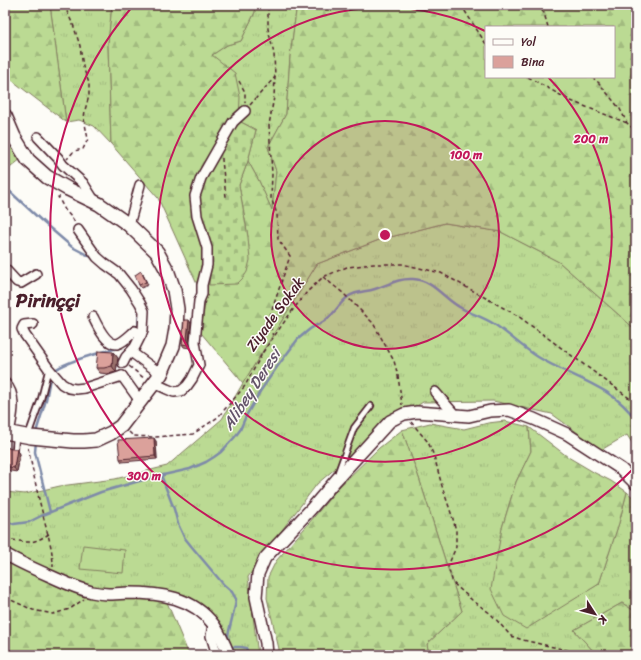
<svg xmlns="http://www.w3.org/2000/svg" width="641" height="660" viewBox="0 0 641 660" font-family="Sriracha,sans-serif">
<style>
.grass{fill:url(#grass-tufts);stroke:#827c5f}
.forest{fill:url(#forest-firs);stroke:#827c5f;fill-rule:evenodd}
.cemetery{fill:url(#cemetery-stones);stroke:#827c5f}
.pitch{fill:#bbda93;stroke:#827c5f}
.lines{fill:none;stroke-linecap:round;stroke-linejoin:round}
.stream{stroke:#7e8aa9;stroke-width:2.5}
.service-casing{stroke:#4a1f2b;stroke-width:8}
.minor-casing{stroke:#4a1f2b;stroke-width:12}
.tertiary-casing{stroke:#4a1f2b;stroke-width:14}
.secondary-casing{stroke:#4a1f2b;stroke-width:16}
.path{stroke:#4a1f2b;stroke-width:1.5;stroke-dasharray:4 3;stroke-linecap:butt}
.service{stroke:#fdfcf7;stroke-width:4.5}
.minor{stroke:#fdfcf7;stroke-width:9}
.tertiary{stroke:#fdfcf7;stroke-width:11}
.secondary{stroke:#fdfcf7;stroke-width:13}
.wall{fill:#bc8a85;stroke:#4a1f2b}
.shaded-wall{fill:#99716c;stroke:#4a1f2b}
.building{fill:#dba19b;stroke:#4a1f2b}
.ring{fill:none;stroke:#c2185b;stroke-width:2}
.labels{text-anchor:middle;stroke-width:3;stroke-linejoin:round;paint-order:stroke}
.street-label{font-size:15px;fill:#4a1f2b;stroke:#fdfcf7}
.water-label{font-size:16px;font-style:italic;fill:#64546a;stroke:#fdfcf7}
.district-label{font-size:19px;font-weight:bold;fill:#4a1f2b;stroke:#fdfcf7}
.centre{fill:#c2185b;stroke:#fdfcf7;stroke-width:2}
.ring-label{font-size:12px;text-anchor:middle;font-weight:bold;fill:#c2185b;stroke:#fdfcf7;stroke-width:3;stroke-linejoin:round;paint-order:stroke}
</style>
<defs>
<pattern id="grass-tufts" width="24" height="20" patternUnits="userSpaceOnUse"><rect width="24" height="20" fill="#bbda93"/><path d="M3 7l-1-3M5 7V3M7 7l1-3M15 17l-1-3M17 17v-4M19 17l1-3" fill="none" stroke="#a2bb7f"/></pattern>
<pattern id="forest-firs" width="22" height="20" patternUnits="userSpaceOnUse"><rect width="22" height="20" fill="#bbda93"/><path d="M5 1l3.5 6h-7zM16 11l3.5 6h-7z" fill="#a2bb7f"/></pattern>
<pattern id="cemetery-stones" width="16" height="16" patternUnits="userSpaceOnUse"><rect width="16" height="16" fill="#bbda93"/><path d="M2 7V4a2 2 0 0 1 4 0v3zM10 15v-3a2 2 0 0 1 4 0v3z" fill="#a2bb7f"/></pattern>
</defs>
<rect width="100%" height="100%" fill="#fdfcf7"/>
<filter id="ink" filterUnits="userSpaceOnUse"><feTurbulence type="fractalNoise" baseFrequency=".025" numOctaves="2"/><feDisplacementMap in="SourceGraphic" scale="8" xChannelSelector="R" yChannelSelector="G"/><feConvolveMatrix kernelMatrix="1 2 1 2 8 2 1 2 1" color-interpolation-filters="sRGB"/></filter>
<g filter="url(#ink)">
<g class="grass">
<path d="M 50,5 L 112,5 L 108,44 L 111,144 L 94,126 L 79,120 L 66,122 Z"/>
<path d="M 253,5 L 297,5 L 296,11 L 290,57 L 286,114 L 268,147 L 276,171 L 272,211 L 259,181 L 248,161 L 256,130 L 239,121 L 212,55 L 227,45 L 241,41 L 255,12 Z"/>
<path d="M 5,127 L 22,158 L 5,172 Z"/>
<path d="M 445,223 L 501,232 L 559,262 L 636,330 L 636,449 L 627,435 L 601,450 L 552,414 L 493,401 L 423,402 L 385,426 L 317,484 L 279,534 L 248,577 L 258,655 L 224,655 L 213,627 L 189,605 L 164,595 L 84,597 L 5,556 L 5,492 L 25,494 L 60,486 L 115,479 L 167,466 L 222,419 L 243,383 L 317,264 L 379,240 Z"/>
<path d="M 505,421 L 529,427 L 531,451 L 516,482 L 502,528 L 569,602 L 599,584 L 619,523 L 627,492 L 636,500 L 636,612 L 622,603 L 574,630 L 597,655 L 429,655 L 427,644 L 462,611 L 446,563 L 420,481 L 402,430 L 430,423 L 464,429 L 488,423 Z"/>
</g>
<g class="forest">
<path d="M 5,5 L 50,5 L 66,122 L 9,78 L 5,80 Z"/>
<path d="M 112,5 L 253,5 L 255,12 L 241,41 L 227,45 L 212,55 L 235,73 L 240,97 L 239,121 L 203,180 L 248,237 L 239,185 L 248,161 L 259,181 L 272,210 L 276,171 L 268,147 L 286,114 L 290,57 L 296,11 L 297,5 L 630,5 L 636,15 L 636,330 L 559,262 L 501,232 L 445,223 L 379,240 L 317,264 L 243,383 L 201,333 L 205,302 L 158,198 L 111,144 L 108,44 ZM 486,27 L 614,27 L 614,77 L 486,77 Z"/>
<path d="M 529,427 L 568,457 L 595,473 L 611,481 L 627,492 L 619,523 L 599,584 L 526,629 L 504,616 L 491,589 L 502,528 L 516,482 L 531,451 Z"/>
<path d="M 402,430 L 420,481 L 446,563 L 462,611 L 427,644 L 429,655 L 278,655 L 279,649 L 267,598 L 268,577 L 276,561 L 304,529 L 339,487 L 379,448 Z"/>
<path d="M 5,556 L 84,597 L 164,595 L 189,655 L 5,655 Z"/>
<path d="M 622,603 L 636,612 L 636,655 L 597,655 L 574,630 Z"/>
</g>
<path class="cemetery" d="M 239,121 L 256,130 L 248,161 L 239,185 L 248,237 L 250,260 L 247,272 L 243,278 L 237,284 L 209,285 L 211,253 L 199,216 L 198,198 L 203,180 Z"/>
<path class="pitch" d="M 83,545 L 125,550 L 123,573 L 80,569 Z"/>
<g class="lines">
<g class="stream">
<path d="M 5,187 L 44,223 L 72,247 L 95,259"/>
<path d="M 138,328 L 139,310"/>
<path d="M 54,371 C 64,362 92,355 106,351 C 114,349 122,348 129,342"/>
<path d="M 37,434 L 37,429 L 46,400 L 50,378 L 51,375"/>
<path d="M 36,441 L 35,452 L 50,512"/>
<path d="M 161,475 L 174,509 L 178,524 L 184,537 L 192,547 L 224,585 L 232,592 L 236,599 L 235,606 L 228,635 L 229,644 L 232,647 L 241,647 L 246,648 L 249,655"/>
<path d="M 5,521 L 14,524 L 29,522 L 43,515 L 101,492 L 150,478 L 190,469 L 206,462 L 214,457 L 221,452 L 234,438 L 240,430 L 246,416 L 261,390 L 277,367 L 298,339 C 302,336 306,332 310,329 C 316,325 323,323 328,318 C 336,312 340,302 349,296 C 357,291 366,292 375,289 C 388,285 398,278 413,279 C 433,280 444,299 461,308 C 472,314 483,317 494,324 C 509,334 522,347 538,357 C 572,378 612,385 636,420"/>
</g>
<defs>
<g id="service">
<path d="M 27,435 L 30,430 L 41,399 L 48,371 L 49,369"/>
<path d="M 15,450 L 16,436"/>
<path d="M 338,472 L 354,428 L 371,406"/>
</g>
<g id="minor">
<path d="M 38,137 L 58,158 L 63,165 L 83,183 L 95,202"/>
<path d="M 129,225 L 140,185"/>
<path d="M 78,230 L 97,257 L 105,264 L 119,274 L 131,289 L 140,303 L 144,311 L 143,330 L 141,335 L 135,347 L 126,357 L 123,363"/>
<path d="M 5,269 L 17,282 L 21,283 L 36,274"/>
<path d="M 93,317 C 97,325 106,345 117,344 C 124,342 130,335 135,331 L 141,335"/>
<path d="M 33,324 L 24,325 L 22,329 L 25,335 L 49,369 L 62,384 L 69,388 L 76,389 L 85,388 L 122,376"/>
<path d="M 131,352 L 161,374"/>
<path d="M 122,376 L 140,401"/>
<path d="M 5,383 C 18,396 12,417 9,433"/>
<path d="M 154,383 L 167,389 L 174,392 L 181,391 L 187,386 L 192,379 L 199,365 L 195,342 L 199,301 L 202,294 L 202,285 L 207,265 L 207,248 L 197,216 L 195,196 L 201,178 L 233,122 L 245,111"/>
<path d="M 435,392 L 455,415"/>
<path d="M 213,625 L 211,636 L 217,655"/>
</g>
<g id="tertiary">
<path d="M 5,554 C 22,564 39,571 57,579 C 68,584 80,589 92,592 C 106,595 114,594 128,593 C 161,593 193,597 214,625 C 220,634 225,645 229,655"/>
<path d="M 267,655 L 266,643 L 256,597 L 258,574 L 265,558 L 311,509 L 336,480 L 390,421 L 404,414 L 417,412 L 469,416 L 490,411 L 509,410 L 534,419 L 567,434 L 621,469 L 636,484"/>
</g>
<path id="secondary" d="M 5,116 L 14,137 L 28,160 L 47,177 L 68,189 L 99,204 L 129,225 L 157,252 L 167,270 L 174,290 L 177,309 L 176,329 L 173,346 L 161,374 L 121,426 L 111,433 L 96,440 L 84,441 L 73,441 L 31,437 L 5,432"/>
</defs>
<use href="#service" class="service-casing"/>
<use href="#minor" class="minor-casing"/>
<use href="#tertiary" class="tertiary-casing"/>
<use href="#secondary" class="secondary-casing"/>
<g class="path">
<path d="M 64,5 L 74,27 L 80,46 L 83,67 L 89,83 L 89,96 L 85,110 L 84,119 L 88,139 L 83,149 L 74,151 L 67,159"/>
<path d="M 461,5 L 486,44"/>
<path d="M 537,5 L 544,13 L 548,27"/>
<path d="M 528,77 L 571,101 L 627,123"/>
<path d="M 592,77 L 599,83 L 620,109 L 627,123 L 636,131"/>
<path d="M 239,81 L 245,92 L 245,103"/>
<path d="M 250,105 L 275,77 L 274,54 L 268,29 L 268,5"/>
<path d="M 222,158 L 222,160 L 226,197"/>
<path d="M 60,197 L 58,197 L 65,210 L 73,219 L 75,223"/>
<path d="M 323,277 L 343,293 L 373,323 L 394,361 L 398,376 L 402,405"/>
<path d="M 273,337 L 269,319 L 290,256 L 278,239 L 277,214 L 271,198 L 272,174 L 269,125 L 274,97 L 275,77"/>
<path d="M 129,366 L 145,379"/>
<path d="M 411,422 L 428,442 L 434,456 L 442,486 L 453,519 L 456,531 L 456,547 L 448,566 L 453,583 L 472,600 L 491,614 L 511,636 L 523,640 L 575,652 L 583,655"/>
<path d="M 129,432 L 133,436 L 155,437 L 193,434 L 218,417 L 245,386 L 263,352 L 292,311 L 307,292 L 323,277 L 347,267 L 374,264 L 402,264 L 441,273 L 518,316 L 636,403"/>
<path d="M 28,448 C 33,470 37,493 43,515 C 47,533 53,548 53,567"/>
<path d="M 5,540 C 13,539 20,542 28,542 C 36,542 42,538 49,534"/>
<path d="M 5,599 L 11,600 L 33,610 L 53,614 L 70,609 L 84,599"/>
</g>
<use href="#service" class="service"/>
<use href="#minor" class="minor"/>
<use href="#tertiary" class="tertiary"/>
<use href="#secondary" class="secondary"/>
</g>
<g class="wall">
<path d="M 143,274 L 148,285 L 141,288 L 139,285 Z"/>
<path d="M 191,323 L 189,342 L 190,348 L 184,347 L 182,344 Z"/>
<path d="M 113,352 L 118,358 L 116,372 L 108,374 L 100,373 L 96,368 Z"/>
<path d="M 156,441 L 157,459 L 122,462 L 120,459 Z"/>
<path d="M 5,447 L 11,449 L 17,449 L 20,454 L 17,472 L 5,470 Z"/>
</g>
<g class="shaded-wall">
<path d="M 189,320 L 191,323 L 189,342 L 190,348 L 188,345 L 187,339 Z"/>
<path d="M 113,352 L 118,358 L 116,372 L 112,366 Z"/>
<path d="M 154,438 L 156,441 L 157,459 L 155,456 Z"/>
<path d="M 17,449 L 20,454 L 17,472 L 14,468 Z"/>
</g>
<g class="building">
<path d="M 141,271 L 146,282 L 139,285 L 135,275 Z"/>
<path d="M 184,320 L 189,320 L 187,339 L 188,345 L 182,344 Z"/>
<path d="M 98,351 L 113,352 L 112,366 L 104,368 L 96,368 Z"/>
<path d="M 154,438 L 155,456 L 120,459 L 118,440 Z"/>
<path d="M 5,447 L 9,448 L 11,449 L 17,449 L 14,468 L 5,466 Z"/>
</g>
</g>
<circle cx="385" cy="235" r="114" fill="#c2185b" fill-opacity=".12"/>
<g class="ring">
<circle cx="385" cy="235" r="114"/>
<path d="M548 77A227 227 0 1 1 485 31"/>
<path d="M634 468A341 341 0 0 1 132 7"/>
</g>
<g class="labels">
<g class="street-label">
<text transform="translate(275 314) rotate(-54)" y="5">Ziyade Sokak</text>
</g>
<g class="water-label">
<text transform="translate(251 389) rotate(-57)" y="6">Alibey Deresi</text>
</g>
<g class="district-label">
<text x="48" y="307">Pirinççi</text>
</g>
</g>
<circle cx="385" cy="235" r="6" class="centre"/>
<g class="ring-label">
<text x="591" y="143">200 m</text>
<text x="466" y="159">100 m</text>
<text x="144" y="480">300 m</text>
</g>
<rect width="641" height="660" fill="none" stroke="#fdfcf7" stroke-width="20"/>
<rect x="10" y="10" width="621" height="640" fill="none" stroke="#4a1f2b" stroke-width="1.5" filter="url(#ink)"/>
<rect x="485" y="26" width="130" height="52" fill="#fdfcf7" stroke="#b5a4a5"/>
<rect x="493" y="39" width="20" height="6" fill="#fdfcf7" stroke="#b5a4a5"/>
<text x="521" y="46" font-size="12" fill="#4a1f2b">Yol</text>
<rect x="493" y="56" width="20" height="12" fill="#dba19b" stroke="#b5a4a5"/>
<text x="521" y="66" font-size="12" fill="#4a1f2b">Bina</text>
<g transform="translate(595 614) rotate(126)" stroke="#fdfcf7" stroke-width="3" paint-order="stroke">
<path d="M0-3L7 15L0 10L-7 15Z" fill="#4a1f2b"/>
<text y="-6" font-size="11" font-weight="bold" text-anchor="middle" fill="#4a1f2b">K</text>
</g>
</svg>
